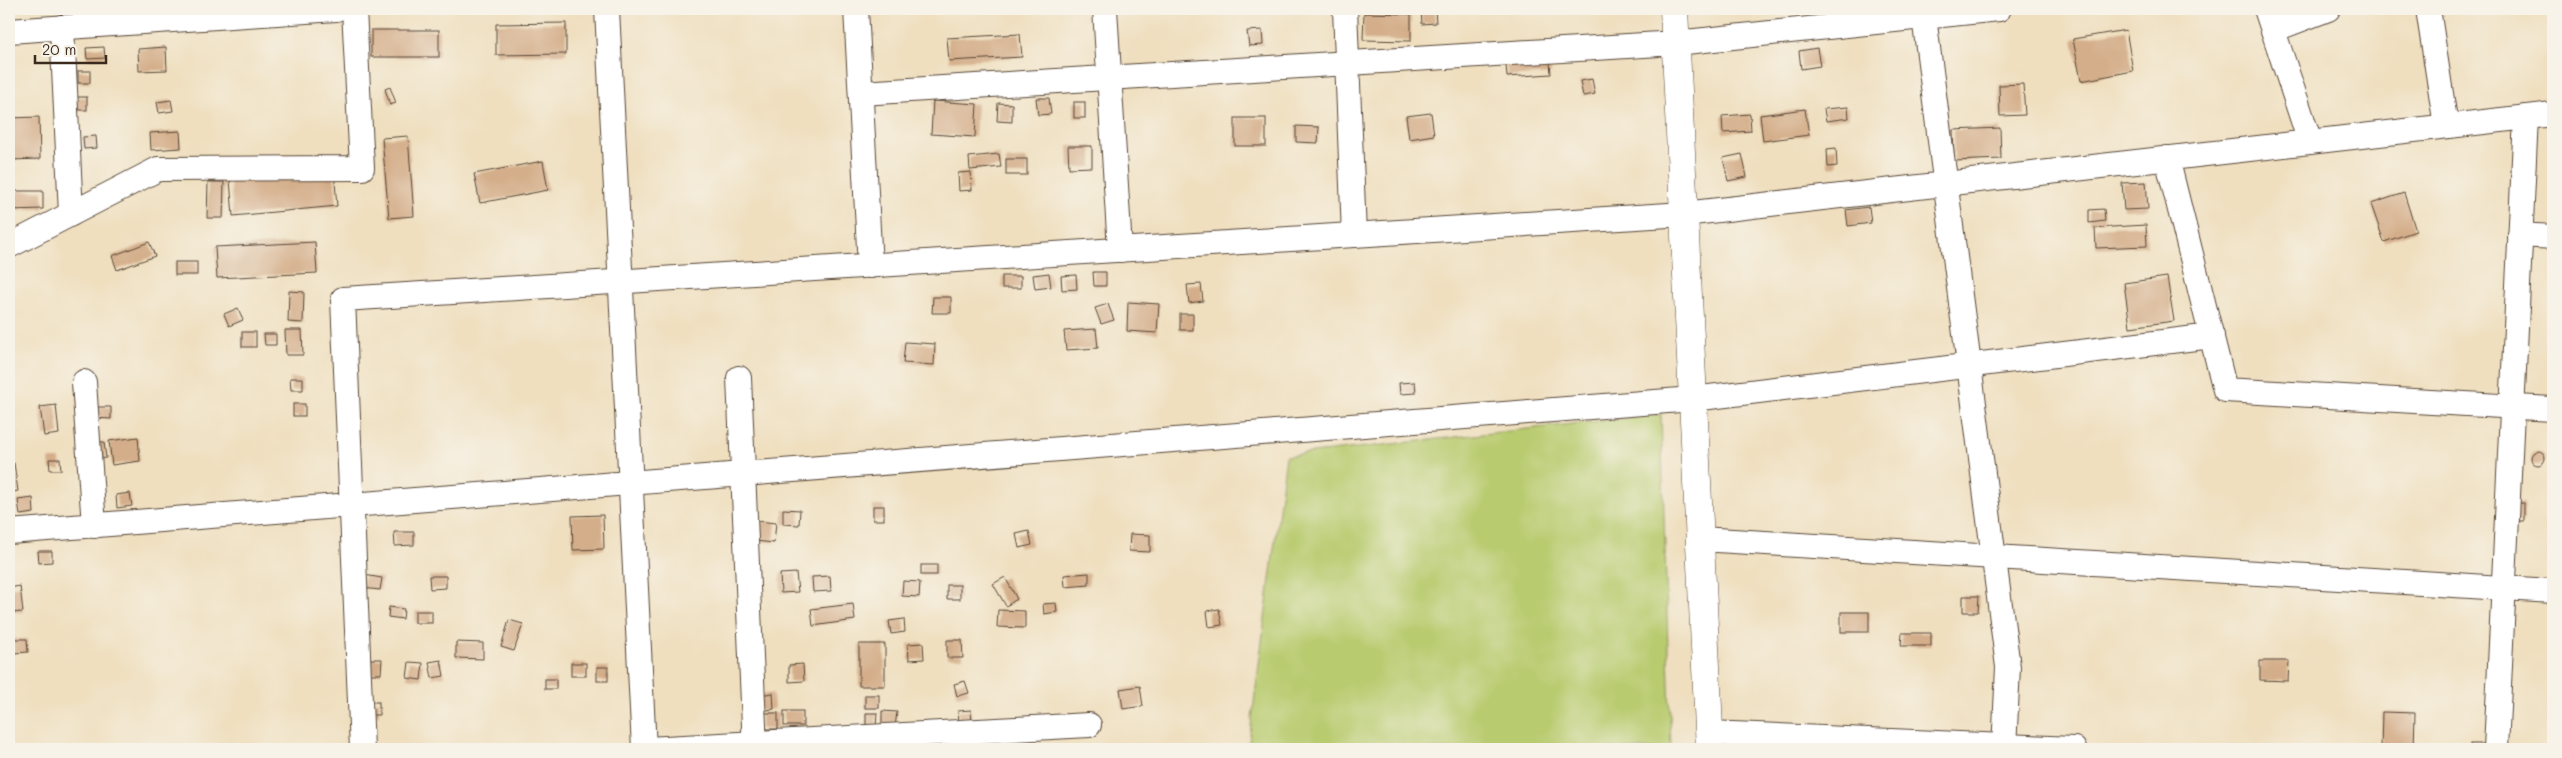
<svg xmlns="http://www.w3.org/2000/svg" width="2562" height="758" viewBox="0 0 2562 758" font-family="Mali,sans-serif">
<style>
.green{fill:#b8cb6e;stroke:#7a7a46}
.building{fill:#d4ae8a}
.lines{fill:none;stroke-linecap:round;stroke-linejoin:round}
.minor-casing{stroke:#564536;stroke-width:26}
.major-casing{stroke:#564536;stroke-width:29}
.minor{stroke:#fff;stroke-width:24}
.major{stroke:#fff;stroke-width:28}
</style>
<rect width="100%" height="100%" fill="#f7f3e8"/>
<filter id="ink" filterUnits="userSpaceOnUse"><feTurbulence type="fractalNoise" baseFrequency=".02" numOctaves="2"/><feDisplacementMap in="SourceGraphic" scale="10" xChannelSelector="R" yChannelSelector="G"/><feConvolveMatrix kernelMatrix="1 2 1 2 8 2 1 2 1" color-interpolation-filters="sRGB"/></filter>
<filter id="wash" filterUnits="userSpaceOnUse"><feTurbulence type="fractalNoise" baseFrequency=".0096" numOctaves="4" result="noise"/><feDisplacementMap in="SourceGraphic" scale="20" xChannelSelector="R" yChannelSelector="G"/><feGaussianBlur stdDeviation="1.12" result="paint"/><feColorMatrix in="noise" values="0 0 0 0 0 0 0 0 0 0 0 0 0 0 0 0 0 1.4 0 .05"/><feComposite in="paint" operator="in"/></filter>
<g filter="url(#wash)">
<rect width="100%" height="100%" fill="#efdfbf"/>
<path class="green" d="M 1661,414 L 1671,749 L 1248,749 L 1286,456 Z"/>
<g id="blocks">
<g class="building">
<path d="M 1421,9 L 1435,9 L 1436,23 L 1422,24 Z"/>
<path d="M 1364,13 L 1411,14 L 1411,41 L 1363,40 Z"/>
<path d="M 566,23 L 566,54 L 496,55 L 496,24 Z"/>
<rect x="371" y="30" width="68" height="27"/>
<path d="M 1262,30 L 1263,45 L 1249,46 L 1247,31 Z"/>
<path d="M 2126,30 L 2133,71 L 2081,81 L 2073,39 Z"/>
<path d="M 1020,34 L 1022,57 L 949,61 L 947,38 Z"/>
<path d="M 104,47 L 105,58 L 87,59 L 86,48 Z"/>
<path d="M 166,47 L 167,70 L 139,71 L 138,49 Z"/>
<path d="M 1817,48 L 1820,66 L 1801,69 L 1799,51 Z"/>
<path d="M 1550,62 L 1551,74 L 1507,77 L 1506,65 Z"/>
<rect x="78" y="71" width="12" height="12"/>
<path d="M 1592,79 L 1595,94 L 1583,96 L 1580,81 Z"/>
<path d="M 2023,84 L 2025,115 L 2000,116 L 1999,85 Z"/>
<path d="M 390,87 L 396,103 L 390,105 L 385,89 Z"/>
<rect x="73" y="97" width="14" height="13"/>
<path d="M 1036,98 L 1049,98 L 1051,114 L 1038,115 Z"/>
<path d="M 171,100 L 173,111 L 159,113 L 157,102 Z"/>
<path d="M 933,101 L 977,104 L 975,137 L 931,134 Z"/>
<rect x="1074" y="102" width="11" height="16"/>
<path d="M 998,103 L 1012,104 L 1012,122 L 997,121 Z"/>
<path d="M 1848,107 L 1849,118 L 1826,121 L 1824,109 Z"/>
<path d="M 1805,109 L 1809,135 L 1763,141 L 1760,115 Z"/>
<path d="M 1431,113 L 1434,135 L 1409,139 L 1406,116 Z"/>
<path d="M 1750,114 L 1751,131 L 1723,133 L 1722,116 Z"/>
<path d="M 39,117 L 40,159 L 9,160 L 9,118 Z"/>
<rect x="1235" y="118" width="31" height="28"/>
<path d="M 1296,126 L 1319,127 L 1318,143 L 1296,142 Z"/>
<path d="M 2000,128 L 2001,159 L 1954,161 L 1953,130 Z"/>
<path d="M 180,131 L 181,148 L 151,150 L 150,133 Z"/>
<path d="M 96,136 L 97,148 L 84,149 L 83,137 Z"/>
<path d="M 408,136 L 414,216 L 389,218 L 382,138 Z"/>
<path d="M 1068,146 L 1092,146 L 1092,167 L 1069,168 Z"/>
<path d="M 1836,148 L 1837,166 L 1828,167 L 1827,149 Z"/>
<path d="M 999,154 L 1001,167 L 970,170 L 969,157 Z"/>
<path d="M 1742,154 L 1747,177 L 1728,181 L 1723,158 Z"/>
<rect x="1006" y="159" width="21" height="16"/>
<path d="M 543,161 L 548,190 L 480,203 L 474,174 Z"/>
<path d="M 334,171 L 337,206 L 233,216 L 230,180 Z"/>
<path d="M 971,172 L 972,190 L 959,191 L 958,173 Z"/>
<path d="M 208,182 L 224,182 L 223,218 L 207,218 Z"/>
<path d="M 2146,182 L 2148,209 L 2124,210 L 2122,183 Z"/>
<path d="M 9,191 L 43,191 L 43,209 L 9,210 Z"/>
<path d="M 2404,193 L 2416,231 L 2384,242 L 2371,204 Z"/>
<path d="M 1869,207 L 1871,223 L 1848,226 L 1846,210 Z"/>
<path d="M 2104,209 L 2105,221 L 2089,223 L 2089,210 Z"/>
<path d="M 2146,225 L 2147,246 L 2096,248 L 2095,228 Z"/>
<path d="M 149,242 L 155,256 L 117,270 L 112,256 Z"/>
<path d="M 315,242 L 317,273 L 217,278 L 215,247 Z"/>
<rect x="175" y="262" width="22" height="13"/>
<path d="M 1093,272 L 1106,272 L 1106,286 L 1094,286 Z"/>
<path d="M 1049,273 L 1051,287 L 1035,289 L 1033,275 Z"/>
<path d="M 1076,275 L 1077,289 L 1062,290 L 1061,276 Z"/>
<rect x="1002" y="276" width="19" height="12"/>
<path d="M 2167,277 L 2174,321 L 2130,327 L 2124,283 Z"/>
<path d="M 1201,284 L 1203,301 L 1189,303 L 1187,285 Z"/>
<path d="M 289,291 L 304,292 L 303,323 L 288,322 Z"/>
<path d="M 933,297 L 951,297 L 951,313 L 932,313 Z"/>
<path d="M 1128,302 L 1159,304 L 1157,333 L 1127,331 Z"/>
<path d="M 1108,304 L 1114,320 L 1101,324 L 1095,308 Z"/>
<path d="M 238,308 L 243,320 L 229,326 L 224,314 Z"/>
<rect x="1180" y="314" width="13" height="16"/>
<path d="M 1096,329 L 1098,348 L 1066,350 L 1064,331 Z"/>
<path d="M 285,330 L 302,330 L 303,355 L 286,355 Z"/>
<rect x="242" y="332" width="14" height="15"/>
<path d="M 264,334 L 276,334 L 276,345 L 265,345 Z"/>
<path d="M 905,342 L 935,344 L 934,365 L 903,363 Z"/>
<path d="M 290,378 L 303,378 L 303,390 L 291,390 Z"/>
<path d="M 1415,382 L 1416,393 L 1400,394 L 1399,383 Z"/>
<rect x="293" y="404" width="12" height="12"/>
<path d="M 56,405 L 59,434 L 44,436 L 40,407 Z"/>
<path d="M 95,407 L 111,407 L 111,419 L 95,418 Z"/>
<path d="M 138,437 L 140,461 L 112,465 L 109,441 Z"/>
<path d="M 95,442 L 104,442 L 106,458 L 97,459 Z"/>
<circle cx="2538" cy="458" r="7"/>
<path d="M 49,459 L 60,459 L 61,470 L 50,470 Z"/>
<path d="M 14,463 L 18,491 L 9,493 L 9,464 Z"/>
<path d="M 130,493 L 132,506 L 117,508 L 116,495 Z"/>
<path d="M 33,498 L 34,513 L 20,515 L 18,500 Z"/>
<path d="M 13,502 L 14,515 L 9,516 L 9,503 Z"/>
<rect x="2511" y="503" width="13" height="18"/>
<rect x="873" y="506" width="11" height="14"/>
<path d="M 783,509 L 800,510 L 799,525 L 783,524 Z"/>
<path d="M 603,515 L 604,549 L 573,550 L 572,516 Z"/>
<path d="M 757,521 L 776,523 L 774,543 L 755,541 Z"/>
<path d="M 1029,531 L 1032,545 L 1019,548 L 1016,534 Z"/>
<path d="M 394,532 L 414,532 L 414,545 L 395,546 Z"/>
<path d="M 1130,534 L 1150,535 L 1150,552 L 1129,551 Z"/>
<path d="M 38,551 L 52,551 L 52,562 L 39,563 Z"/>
<rect x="921" y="565" width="16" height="10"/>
<path d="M 796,573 L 798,592 L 781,593 L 780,574 Z"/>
<path d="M 1089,573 L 1089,585 L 1065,587 L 1064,575 Z"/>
<path d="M 364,575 L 382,578 L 380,590 L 362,588 Z"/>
<path d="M 429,576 L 446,576 L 446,588 L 430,589 Z"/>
<path d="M 830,576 L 831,591 L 813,592 L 812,577 Z"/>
<path d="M 1005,577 L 1017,599 L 1006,606 L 993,584 Z"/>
<path d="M 903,581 L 920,582 L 919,597 L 902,596 Z"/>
<rect x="947" y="585" width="13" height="14"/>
<path d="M 20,586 L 23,612 L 9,613 L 9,588 Z"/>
<path d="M 1963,596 L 1979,596 L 1978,612 L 1963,612 Z"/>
<path d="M 1056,603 L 1057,612 L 1044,614 L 1043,604 Z"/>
<path d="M 853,604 L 855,620 L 813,626 L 811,609 Z"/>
<path d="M 389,607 L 404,609 L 403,619 L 388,617 Z"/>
<path d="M 1219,609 L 1222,625 L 1209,627 L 1207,611 Z"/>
<path d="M 998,610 L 1025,611 L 1025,628 L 997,627 Z"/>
<rect x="415" y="611" width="17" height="12"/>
<rect x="1841" y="612" width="28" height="20"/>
<path d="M 904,619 L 905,632 L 891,634 L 889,621 Z"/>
<path d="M 509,620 L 523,624 L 514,651 L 501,647 Z"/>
<path d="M 1902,633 L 1931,633 L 1931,646 L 1901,646 Z"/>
<path d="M 13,639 L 27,639 L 28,652 L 14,653 Z"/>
<path d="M 947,640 L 962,640 L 963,658 L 947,658 Z"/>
<path d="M 456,642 L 483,643 L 483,659 L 456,658 Z"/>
<path d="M 923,643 L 924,659 L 909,660 L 908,644 Z"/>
<rect x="859" y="644" width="26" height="42"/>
<path d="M 370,659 L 382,659 L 381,674 L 369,674 Z"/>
<path d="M 441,660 L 444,676 L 432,678 L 429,662 Z"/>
<path d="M 2260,661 L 2289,661 L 2288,681 L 2260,680 Z"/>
<path d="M 409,662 L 423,663 L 421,680 L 407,678 Z"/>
<rect x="571" y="663" width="15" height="13"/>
<path d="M 803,664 L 804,681 L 789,682 L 789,665 Z"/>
<rect x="597" y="667" width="11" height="14"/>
<rect x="545" y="679" width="11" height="10"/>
<path d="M 965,681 L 969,693 L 957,696 L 954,684 Z"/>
<path d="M 1140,686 L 1143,706 L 1123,709 L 1120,689 Z"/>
<path d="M 773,693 L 774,709 L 760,711 L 759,695 Z"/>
<rect x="865" y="695" width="14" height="13"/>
<rect x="371" y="702" width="8" height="13"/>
<path d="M 971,710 L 972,722 L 959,723 L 958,711 Z"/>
<rect x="784" y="711" width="19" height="15"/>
<path d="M 882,711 L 897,712 L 895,727 L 882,727 Z"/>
<path d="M 2382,712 L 2415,713 L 2414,749 L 2381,749 Z"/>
<rect x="761" y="713" width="17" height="16"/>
<path d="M 866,713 L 877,713 L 876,726 L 866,726 Z"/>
<rect x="2470" y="744" width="14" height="5"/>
</g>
</g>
</g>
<g filter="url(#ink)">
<use href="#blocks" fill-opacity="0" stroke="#564536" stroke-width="1"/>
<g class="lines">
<defs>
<g id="minor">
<path d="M 607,9 L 644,749"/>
<path d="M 856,9 L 870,266"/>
<path d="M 1105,9 L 1120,250"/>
<path d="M 1345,9 L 1354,235"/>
<path d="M 1923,9 L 2008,667 L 2004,749"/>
<path d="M 2266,9 L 2310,142"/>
<path d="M 2428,9 L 2446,126"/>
<path d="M 62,27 L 71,214"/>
<path d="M 2273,30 L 2328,9"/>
<path d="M 9,31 L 336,9"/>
<path d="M 861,93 L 1676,43 L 1999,9"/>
<path d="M 2167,158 L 2225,390 L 2553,409"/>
<path d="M 2520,235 L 2553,237"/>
<path d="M 9,246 L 158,169 L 362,168 L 354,9"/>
<path d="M 739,378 L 755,749"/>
<path d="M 84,382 L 94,526"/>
<path d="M 9,532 L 1693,399 L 2212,336"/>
<path d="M 1700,539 L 2553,591"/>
<path d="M 1709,733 L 2074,749"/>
<path d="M 362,749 L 343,299 L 1684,214 L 2553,114"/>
<path d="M 647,749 L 1089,725"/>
<path d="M 2496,749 L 2526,117"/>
</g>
<path id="major" d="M 1674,9 L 1710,749"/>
</defs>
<use href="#minor" class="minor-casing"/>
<use href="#major" class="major-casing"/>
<use href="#minor" class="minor"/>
<use href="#major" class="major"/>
</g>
</g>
<rect width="2562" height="758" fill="none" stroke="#f7f3e8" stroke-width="30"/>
<path d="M35 55v8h71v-8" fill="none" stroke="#3b2a1e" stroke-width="2.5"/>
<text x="42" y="55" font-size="15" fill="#3b2a1e" stroke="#f7f3e8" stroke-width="4" paint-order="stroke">20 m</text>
</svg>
